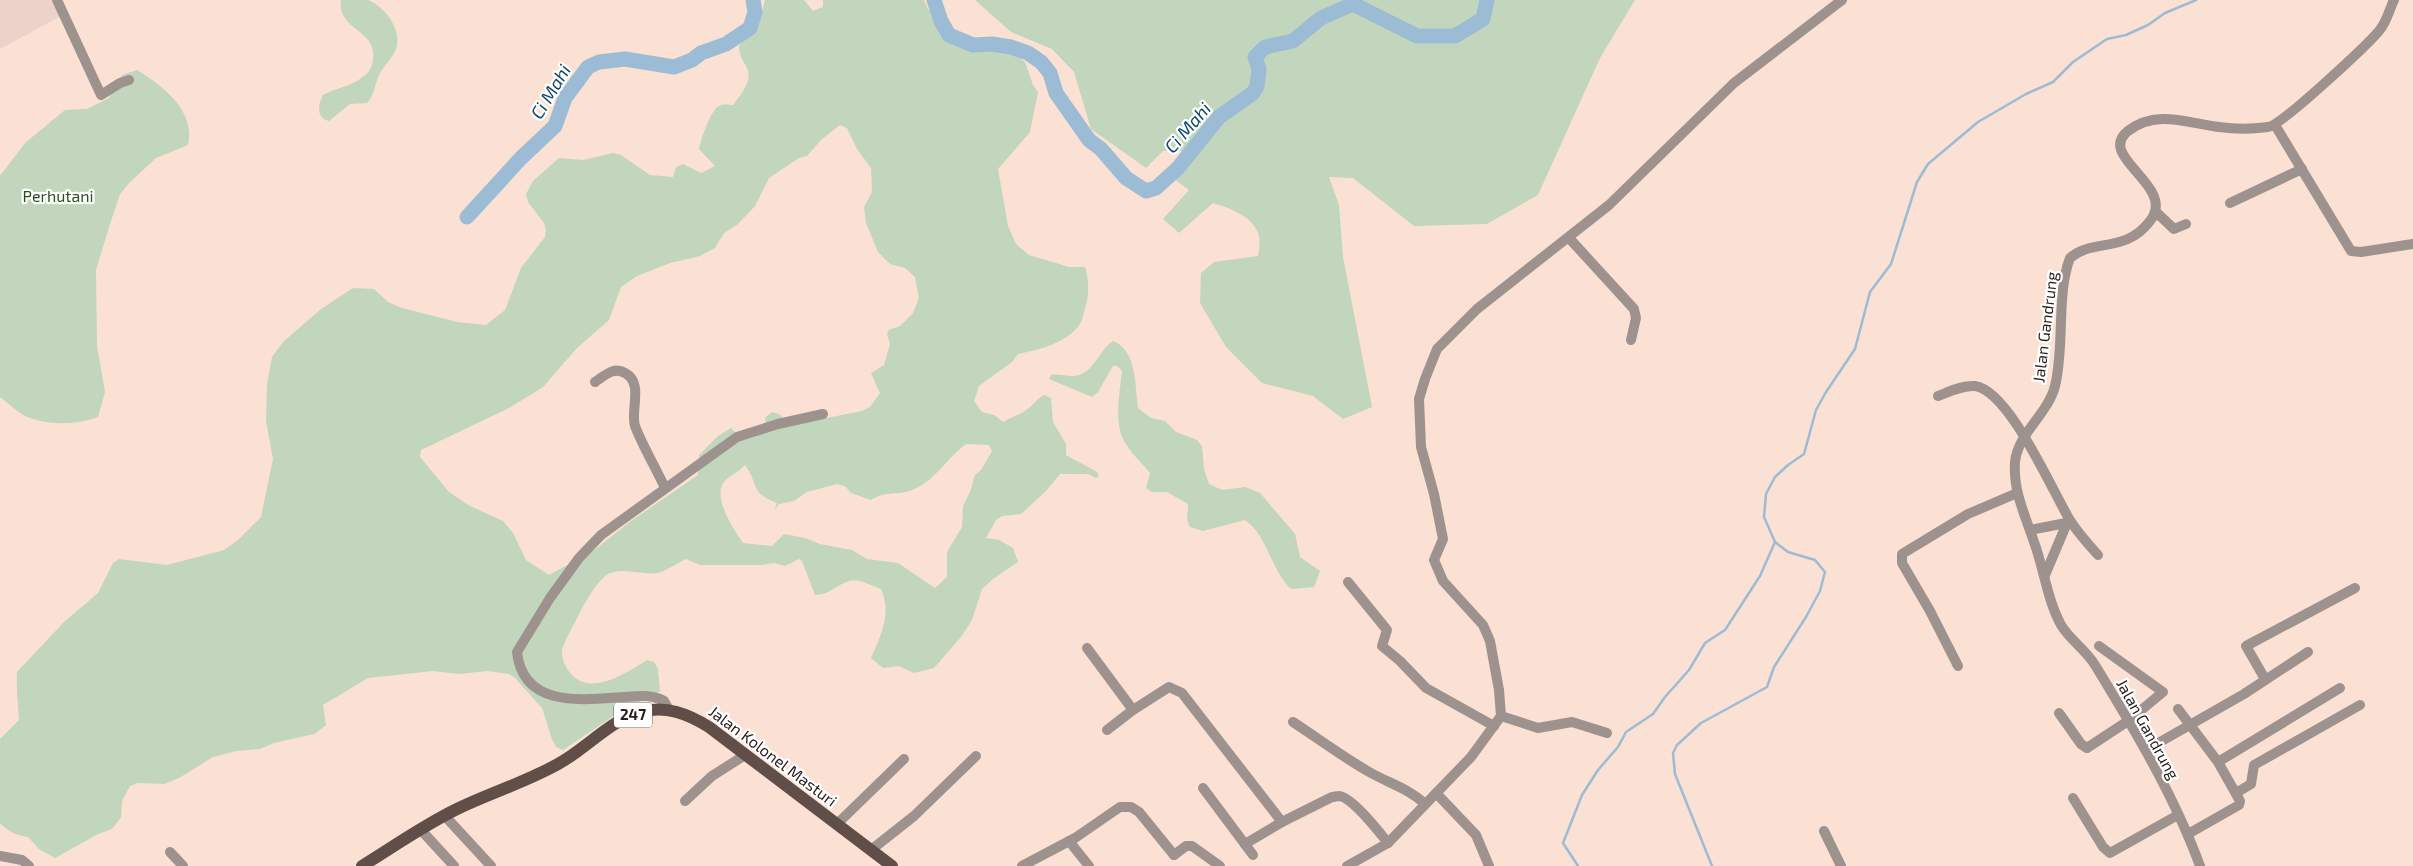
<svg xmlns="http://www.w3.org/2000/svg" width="2413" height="866" viewBox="0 0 2413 866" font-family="'Exo 2',sans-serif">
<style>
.education{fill:#ebd3c9}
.green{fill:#c1d6bc;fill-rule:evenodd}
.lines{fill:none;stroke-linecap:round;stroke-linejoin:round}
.stream{stroke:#9bbcd4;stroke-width:2.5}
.river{stroke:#9bbcd4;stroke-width:15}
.minor{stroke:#9e928e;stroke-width:10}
.major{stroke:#614e48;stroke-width:12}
.labels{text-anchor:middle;stroke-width:4.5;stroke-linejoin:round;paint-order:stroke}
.shield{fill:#fff;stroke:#68625f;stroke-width:1}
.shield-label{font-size:15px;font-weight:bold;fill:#281f1a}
.park-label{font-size:16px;fill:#2b4d22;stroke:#fff}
.street-label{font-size:16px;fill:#281f1a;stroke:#fff}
.water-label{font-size:18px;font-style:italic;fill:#0e4869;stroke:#fff}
</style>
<rect width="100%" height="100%" fill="#fae1d3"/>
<path class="education" d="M 0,0 L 53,0 L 61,16 L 0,49 Z"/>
<g class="green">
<path d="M 341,0 C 349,0 361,0 368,0 C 385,7 400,27 397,46 C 394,57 384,65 379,75 C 374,86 375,94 367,103 L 350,104 L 329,121 C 316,118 318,105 323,95 C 337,87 349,88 364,76 C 370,72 372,66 373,60 C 378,29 337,31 341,0 Z"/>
<path d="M 765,0 L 804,0 L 813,11 L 823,7 L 823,0 L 924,0 L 928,9 L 954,29 L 972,48 L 1012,52 L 1025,62 L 1033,85 L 1038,92 L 1030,132 L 998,169 L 1008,226 L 1016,244 L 1029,255 L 1069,267 L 1085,267 C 1089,279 1089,293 1086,305 C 1084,311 1083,319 1080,324 C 1067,343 1039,350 1018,354 L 1012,362 L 979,386 L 974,401 L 982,412 L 994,415 L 1003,422 C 1011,417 1019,415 1025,411 C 1033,406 1036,399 1044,395 L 1051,398 L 1053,422 L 1066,444 L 1066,455 L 1097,472 L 1099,476 L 1096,478 L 1088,474 L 1060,474 L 1046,491 L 1021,514 L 1002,516 L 996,520 L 986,538 L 999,540 L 1013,548 L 1018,562 L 993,579 L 982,589 L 972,620 L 961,637 L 934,668 L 914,673 L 899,666 L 883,668 L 871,658 C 881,636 892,612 881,589 C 871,586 859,578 849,581 C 836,585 829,595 815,595 L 802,561 L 799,559 L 785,566 L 775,563 L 761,565 L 700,565 L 686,559 C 677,563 666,571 658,573 C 642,576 620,565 605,576 C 594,586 586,601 579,614 C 575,623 562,644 562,653 C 562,660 566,668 571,674 C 591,697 628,672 647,660 L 654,662 L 658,669 L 660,691 L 618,713 L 563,750 L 556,747 L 552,739 L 542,708 L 515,678 L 509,674 L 487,671 L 459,674 L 433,671 L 368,678 L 323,705 L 326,725 L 314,734 L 274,743 L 260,749 L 236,751 L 213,757 L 179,778 L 164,784 L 138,783 L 130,786 L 122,801 L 121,817 L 112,829 L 98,834 L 55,858 L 39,849 L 28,837 C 17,835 8,832 0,823 L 0,739 L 19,720 C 18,703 16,688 17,672 L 64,622 L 98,593 L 113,563 L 119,559 L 167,565 L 224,550 L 238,540 L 261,517 L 273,459 L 266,421 L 267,385 L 272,357 L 283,342 L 321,309 L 353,288 L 374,289 L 388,302 L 402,308 L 457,322 L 486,325 L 505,310 L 521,268 L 545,237 L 546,230 L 544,223 L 528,202 L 526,194 L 533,181 L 559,158 L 583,160 L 613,153 L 621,155 L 650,175 L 673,177 L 676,167 L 683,164 L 701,173 L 715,166 L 699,149 C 701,140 711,107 721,105 C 724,104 730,105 733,105 C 740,95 753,82 747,68 C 742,58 740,58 739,46 L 761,16 ZM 840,125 L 847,128 L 857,149 L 871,168 L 872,192 L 864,207 L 866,223 L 878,252 L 890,264 L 905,268 L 915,277 L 919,298 L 913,313 L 900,326 L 889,330 L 887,334 L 890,344 L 884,365 L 871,373 L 880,393 L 870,407 L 862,411 L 791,425 L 779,414 L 772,412 L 765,418 C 768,432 757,438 743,440 L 731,428 L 718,436 L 699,455 L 698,475 L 631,521 L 593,551 L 549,575 L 526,560 L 513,533 L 503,521 L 468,505 L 449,492 L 420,457 L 421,450 L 509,408 L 543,387 L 577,348 L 609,320 L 621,287 L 637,276 L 670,263 L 700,256 L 715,248 L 724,233 L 738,224 L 755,206 L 769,178 L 799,158 L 807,156 L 822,139 ZM 966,444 L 989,445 L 992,451 L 981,470 L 975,475 L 970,492 L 963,506 L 962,527 L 947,552 L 947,577 L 935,588 L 898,563 L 867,559 L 852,550 L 820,544 L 805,538 L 784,534 L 772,546 L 743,543 C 734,530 712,497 724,482 C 730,475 739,472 745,465 C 760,486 749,492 777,503 L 774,510 L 779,504 L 794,501 L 807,492 L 837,484 L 845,486 L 851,493 L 871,500 C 886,490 898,496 912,490 C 934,482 948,457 966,444 Z"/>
<path d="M 975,0 L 1635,0 L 1600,58 L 1538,195 L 1487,224 L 1414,226 L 1353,178 L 1329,177 L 1339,205 L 1343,257 L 1372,407 L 1343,419 L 1313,396 L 1262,383 L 1226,347 L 1200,303 L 1201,273 L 1214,262 L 1258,256 C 1259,250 1261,239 1258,233 C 1251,215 1229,208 1213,203 L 1179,233 L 1163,219 L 1189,190 L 1173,178 L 1182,151 L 1163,151 L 1146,168 L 1091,129 L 1074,72 L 1052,49 L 1011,32 Z"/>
<path d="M 137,70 C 163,86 196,111 188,145 L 156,158 L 129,183 L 120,194 L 110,224 L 96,270 L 97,346 L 105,392 L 98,417 C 75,425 49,426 25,416 C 17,412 8,403 0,397 L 0,176 L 25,143 L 65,110 L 87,109 L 109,98 L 122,75 Z"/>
<path d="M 1113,341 C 1137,350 1135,386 1138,408 L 1151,418 L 1165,421 L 1176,432 L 1197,440 L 1202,446 L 1204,469 L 1209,484 L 1222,490 L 1245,487 L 1260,493 L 1295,534 L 1300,557 L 1320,571 L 1314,587 L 1292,589 L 1289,587 C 1270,567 1267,535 1245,520 L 1203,531 L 1190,527 L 1187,520 L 1188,504 L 1167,492 L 1152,492 L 1146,488 L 1150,473 C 1142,463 1128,450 1123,439 C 1114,419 1120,392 1122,371 L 1117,366 L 1113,366 L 1098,392 L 1092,397 L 1049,379 L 1051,375 C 1060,373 1071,378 1079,375 C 1096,369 1099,350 1113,341 Z"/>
</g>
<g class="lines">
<g class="stream">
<path d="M 1578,866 L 1563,843 L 1582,795 L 1598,770 L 1618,747 L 1626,732 L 1653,714 L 1665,697 L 1689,670 L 1705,643 L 1725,630 L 1760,576 L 1775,542 L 1764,517 L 1766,494 L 1775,477 L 1788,465 L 1804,454 L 1816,410 L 1826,392 L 1855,349 L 1870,292 L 1891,264 L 1917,182 L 1928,164 L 1978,122 L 2026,94 L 2053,82 L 2073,62 L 2107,39 L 2126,35 L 2148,25 L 2165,13 L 2196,0"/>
<path d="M 1712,866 L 1675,774 L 1673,753 L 1677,745 L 1701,723 L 1767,687 L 1774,667 L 1806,617 L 1820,591 L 1825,572 L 1815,560 L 1788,552 L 1775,542"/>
</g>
<g class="river">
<path d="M 934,0 L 941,21 L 949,35 L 973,45 L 992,44 L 1011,47 L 1028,53 L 1041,62 L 1050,73 L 1056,93 L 1089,140 L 1101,149 L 1126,178 L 1146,191 L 1156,188 L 1178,168 L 1219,117 L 1253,93 L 1257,86 L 1259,69 L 1255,57 L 1265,47 L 1293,41 L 1321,18 L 1353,4 L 1417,36 L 1455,36 L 1483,19 L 1487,0"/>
<path d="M 467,217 L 521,158 L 555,126 L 565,98 L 588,67 L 599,62 L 625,59 L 674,67 L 692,60 L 701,53 L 726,44 L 750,28 L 755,12 L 753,0"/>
</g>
<g class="minor">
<path d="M 57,0 L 101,95 L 120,83 L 129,80"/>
<path d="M 2275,125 L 2351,251 L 2361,252 L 2413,244"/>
<path d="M 2230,203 L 2302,169"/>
<path d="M 2156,212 L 2174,229 L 2186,224"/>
<path d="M 1569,238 L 1634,309 L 1636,318 L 1631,340"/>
<path d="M 595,382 C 604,376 614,366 625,373 C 644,383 630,410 635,426 C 643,447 656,468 665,488"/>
<path d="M 1938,396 C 1949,392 1962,385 1975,386 C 2010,391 2053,493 2071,522 C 2079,534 2089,545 2098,555"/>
<path d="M 2030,530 L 2071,522"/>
<path d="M 2045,575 L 2067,523"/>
<path d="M 1348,582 L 1387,630 L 1382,646 L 1400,661 L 1426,688 L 1494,726"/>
<path d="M 1087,648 L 1133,710"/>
<path d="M 1958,666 L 1930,611 L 1902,563 L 1902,554 L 1968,514 L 2017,493"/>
<path d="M 2265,679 L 2246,646 L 2355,588"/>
<path d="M 2178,709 L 2218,762 L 2240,801 L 2239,805 L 2188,834"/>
<path d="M 669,710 L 664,701 C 651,694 637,696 623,697 C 582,700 523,708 517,652 L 550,598 L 579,558 L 601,535 L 737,437 L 778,424 L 823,414"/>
<path d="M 2059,713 L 2081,744 L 2087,748 L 2128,721 L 2163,692 L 2099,646"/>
<path d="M 1501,716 L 1538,728 L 1572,722 L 1607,733"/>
<path d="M 1293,722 C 1319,739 1344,758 1371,773 C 1389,783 1409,789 1424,803"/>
<path d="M 1107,730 L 1133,710 L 1169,687 L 1182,693 L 1282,822 L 1332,797 C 1334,797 1337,796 1339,796 C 1352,797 1380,833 1388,843"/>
<path d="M 2146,750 L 2244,694 L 2308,652"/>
<path d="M 2218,762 L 2340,688"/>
<path d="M 1203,788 L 1253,855"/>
<path d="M 1436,793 L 1476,835 L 1489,866"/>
<path d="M 2236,793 L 2251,784 L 2254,765 L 2360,705"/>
<path d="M 2073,798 L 2103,847 L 2110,853 L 2178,815"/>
<path d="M 685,801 L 712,776 L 745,755"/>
<path d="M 444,815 L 491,866"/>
<path d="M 837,824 L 904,759"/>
<path d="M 421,830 L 454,866"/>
<path d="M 1824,831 L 1841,866"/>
<path d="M 1069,841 L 1089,866"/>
<path d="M 1245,844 L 1282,822"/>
<path d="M 871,850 L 914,816 L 976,756"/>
<path d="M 170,852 L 183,866"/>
<path d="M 1174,855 L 1186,846 L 1192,846 L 1220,866"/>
<path d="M 0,856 L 22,860 L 29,866"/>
<path d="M 1022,866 L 1075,838 L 1120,807 L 1131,807 L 1139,812 L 1174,855"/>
<path d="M 1347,866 L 1388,843 L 1471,757 L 1501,716 L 1499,690 L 1490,641 L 1483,625 L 1443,581 L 1434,560 L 1443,539 L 1434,494 L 1421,447 L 1419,399 L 1425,379 L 1437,349 L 1477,309 L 1609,205 L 1734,83 L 1842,0"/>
<path d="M 2200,866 C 2174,795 2134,729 2095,665 C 2086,650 2070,640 2061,625 C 2047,599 2044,569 2034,542 C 2025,515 2013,491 2015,462 C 2018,433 2048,414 2055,386 C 2065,346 2056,294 2070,258 C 2093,238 2125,254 2150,221 C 2178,186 2095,157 2128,131 C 2156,109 2187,123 2219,127 C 2234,129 2253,129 2268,127 C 2281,126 2367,45 2379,31 C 2387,22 2389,10 2394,0"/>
</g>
<path class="major" d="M 362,866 C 393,847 424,825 457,809 C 490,793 526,782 558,764 C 586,749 610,720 641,712 C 666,705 688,714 709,727 L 892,866"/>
</g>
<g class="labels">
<rect class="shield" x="614" y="702.5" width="38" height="25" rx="4"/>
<g class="shield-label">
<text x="633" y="720">247</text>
</g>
<g class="park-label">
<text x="58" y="202">Perhutani</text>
</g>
<g class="street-label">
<text transform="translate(2045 327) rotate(-83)" y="6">Jalan Gandrung</text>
<text transform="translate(2148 729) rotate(61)" y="6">Jalan Gandrung</text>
<text transform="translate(773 756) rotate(37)" y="6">Jalan Kolonel Masturi</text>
</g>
<g class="water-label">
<text transform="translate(551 92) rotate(-59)" y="6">Ci Mahi</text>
<text transform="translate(1188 128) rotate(-49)" y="6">Ci Mahi</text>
</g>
</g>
</svg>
